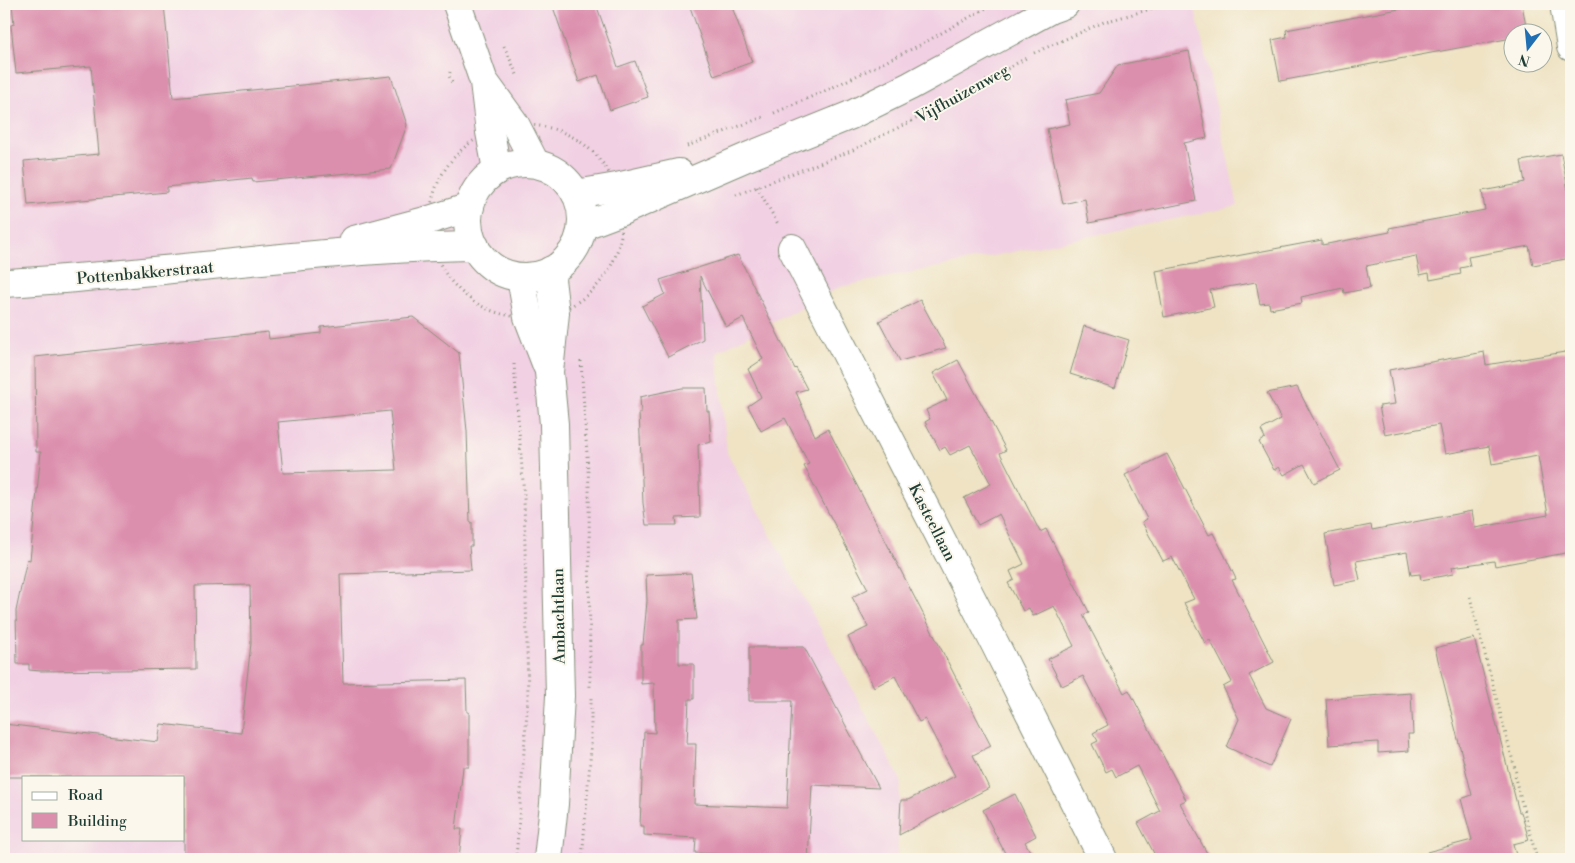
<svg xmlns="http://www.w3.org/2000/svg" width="1575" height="863" viewBox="0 0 1575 863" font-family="'Libre Bodoni',serif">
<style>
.built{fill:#f1d0e3;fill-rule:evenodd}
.building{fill:#dc8fad;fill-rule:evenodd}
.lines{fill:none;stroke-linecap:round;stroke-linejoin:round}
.minor-casing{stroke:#87907c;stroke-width:30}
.path{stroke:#87907c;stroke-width:3;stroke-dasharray:1 4;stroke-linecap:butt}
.minor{stroke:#fff;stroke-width:28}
.labels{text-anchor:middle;stroke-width:4;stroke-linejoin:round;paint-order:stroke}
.street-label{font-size:16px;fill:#1f3d34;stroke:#fbf7ec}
</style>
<rect width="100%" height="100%" fill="#fbf7ec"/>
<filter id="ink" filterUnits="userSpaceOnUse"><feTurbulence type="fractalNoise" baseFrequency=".02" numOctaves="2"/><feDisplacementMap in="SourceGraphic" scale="10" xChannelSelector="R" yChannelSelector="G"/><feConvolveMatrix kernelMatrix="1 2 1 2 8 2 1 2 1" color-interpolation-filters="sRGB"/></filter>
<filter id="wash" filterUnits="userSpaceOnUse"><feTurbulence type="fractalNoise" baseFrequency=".0096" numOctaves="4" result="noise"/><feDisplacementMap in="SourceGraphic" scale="20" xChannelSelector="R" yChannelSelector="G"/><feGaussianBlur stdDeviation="1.12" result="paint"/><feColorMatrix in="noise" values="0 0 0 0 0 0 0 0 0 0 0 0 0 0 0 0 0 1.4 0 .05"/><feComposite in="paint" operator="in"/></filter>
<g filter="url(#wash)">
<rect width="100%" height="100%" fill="#efe3c4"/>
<path class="built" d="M 4,4 L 1194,4 L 1238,206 L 840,287 L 717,352 L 727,453 L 901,780 L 897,859 L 4,859 ZM 24,777 L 184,777 L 184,839 L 24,839 Z"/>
<g id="blocks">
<g class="building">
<path d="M 12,4 L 164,4 L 173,98 L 391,76 L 407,125 L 391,169 L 253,182 L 252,178 L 167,187 L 167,192 L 28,205 L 24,161 L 99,154 L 91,66 L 16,73 L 11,25 L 14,24 Z"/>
<path d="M 552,4 L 596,4 L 618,67 L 635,61 L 648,97 L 610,110 L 598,75 L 579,82 Z"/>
<path d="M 689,4 L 731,4 L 752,62 L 714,76 Z"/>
<path d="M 1426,4 L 1522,4 L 1527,32 L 1512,32 L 1512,38 L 1280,81 L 1272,40 L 1287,37 L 1286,30 Z"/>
<path d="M 1189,51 L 1207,138 L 1184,143 L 1196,201 L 1089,223 L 1085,199 L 1063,204 L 1047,129 L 1070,124 L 1065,100 L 1099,93 L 1118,65 Z"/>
<path d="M 1561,154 L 1569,195 L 1571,195 L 1571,258 L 1533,265 L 1529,246 L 1468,257 L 1470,266 L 1460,268 L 1461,274 L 1430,280 L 1429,273 L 1420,275 L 1416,256 L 1366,266 L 1370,288 L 1344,293 L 1343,288 L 1301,297 L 1302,303 L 1270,309 L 1269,303 L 1260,304 L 1256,282 L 1210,290 L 1214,307 L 1164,317 L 1156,271 L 1322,240 L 1322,245 L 1390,232 L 1389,228 L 1485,210 L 1482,191 L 1520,184 L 1520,183 L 1525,182 L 1521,161 Z"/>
<path d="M 738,255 L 795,369 L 796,368 L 807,389 L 796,392 L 815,436 L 828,429 L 991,746 L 973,755 L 989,788 L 899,835 L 901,800 L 908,800 L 955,776 L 925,719 L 919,722 L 895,676 L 874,687 L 848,637 L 868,627 L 852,597 L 868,589 L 804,466 L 809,464 L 785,418 L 761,431 L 748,406 L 761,397 L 748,369 L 763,359 L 743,318 L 726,327 L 700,276 L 703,339 L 668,357 L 642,306 L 665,294 L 660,280 Z"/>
<path d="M 920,300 L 946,348 L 900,361 L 879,321 Z"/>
<path d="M 413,317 L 459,353 L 467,431 L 470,522 L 472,522 L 472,546 L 469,546 L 471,570 L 340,574 L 343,683 L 466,680 L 467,712 L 469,712 L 469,767 L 463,767 L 456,829 L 462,829 L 459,859 L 184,859 L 184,777 L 4,777 L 4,724 L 158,742 L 161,724 L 241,733 L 251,643 L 250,585 L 195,586 L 196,669 L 41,671 L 29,670 L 29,664 L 17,664 L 16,611 L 27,559 L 30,560 L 41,452 L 36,452 L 35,357 L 268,332 L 269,339 L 321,333 L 321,327 ZM 390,411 L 396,470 L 283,473 L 278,422 Z"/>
<path d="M 1084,326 L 1129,340 L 1115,388 L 1070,374 Z"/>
<path d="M 1571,351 L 1571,552 L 1495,566 L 1494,561 L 1452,567 L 1453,574 L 1421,580 L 1420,574 L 1411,575 L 1407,552 L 1356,561 L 1360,580 L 1334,585 L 1325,534 L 1371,525 L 1372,530 L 1472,511 L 1475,528 L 1548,515 L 1538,456 L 1492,464 L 1489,446 L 1445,454 L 1439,425 L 1385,435 L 1379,406 L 1395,404 L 1389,370 L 1484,352 L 1486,365 Z"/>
<path d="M 958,360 L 1006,450 L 1000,453 L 1040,532 L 1046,529 L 1089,612 L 1083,615 L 1124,693 L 1129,690 L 1186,800 L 1180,803 L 1210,859 L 1157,859 L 1138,823 L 1160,811 L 1137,766 L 1116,777 L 1112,769 L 1106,772 L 1092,744 L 1098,741 L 1093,733 L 1108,725 L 1083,676 L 1062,686 L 1048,659 L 1074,646 L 1054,606 L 1033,616 L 1029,608 L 1023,611 L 1008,583 L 1014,580 L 1010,571 L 1024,564 L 999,514 L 978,525 L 964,498 L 991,484 L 970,445 L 950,455 L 945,447 L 940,450 L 925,422 L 930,419 L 926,410 L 947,400 L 933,373 Z"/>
<path d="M 1297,387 L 1340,470 L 1314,483 L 1304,464 L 1284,475 L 1279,467 L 1274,470 L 1259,442 L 1265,438 L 1261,430 L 1281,419 L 1267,393 Z"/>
<path d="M 682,388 L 706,388 L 707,411 L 709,411 L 711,442 L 698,445 L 700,517 L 676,518 L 677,525 L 646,525 L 643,503 L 639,413 L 641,413 L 640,397 Z"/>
<path d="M 1167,454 L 1209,535 L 1213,533 L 1225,556 L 1236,579 L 1232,580 L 1274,662 L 1249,675 L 1266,708 L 1291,719 L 1270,767 L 1227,747 L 1239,719 L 1223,687 L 1232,682 L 1210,640 L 1205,643 L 1184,603 L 1194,599 L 1172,557 L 1163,561 L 1142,522 L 1147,519 L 1125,475 Z"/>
<path d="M 691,573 L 697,619 L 679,620 L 679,664 L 694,664 L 694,699 L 689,699 L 687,744 L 696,744 L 694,804 L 787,808 L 792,701 L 749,701 L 749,647 L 804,647 L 879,788 L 812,785 L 808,859 L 695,853 L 696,838 L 644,835 L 644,826 L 640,826 L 644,732 L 655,733 L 654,683 L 641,684 L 641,645 L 643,645 L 647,601 L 646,575 Z"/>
<path d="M 1474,638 L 1519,812 L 1521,812 L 1529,840 L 1513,844 L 1517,859 L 1428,859 L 1427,852 L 1472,840 L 1461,799 L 1472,795 L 1435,648 Z"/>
<path d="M 1411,693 L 1413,734 L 1408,734 L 1409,751 L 1378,753 L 1378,742 L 1329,745 L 1326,699 Z"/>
<path d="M 1015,794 L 1036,836 L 1025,842 L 1034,859 L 1008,859 L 983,810 Z"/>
</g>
</g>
</g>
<g filter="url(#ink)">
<use href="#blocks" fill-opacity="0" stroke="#87907c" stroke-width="1"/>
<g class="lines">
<defs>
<g id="minor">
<path d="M 457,4 L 484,82 L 490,132 L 497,170"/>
<path d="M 1564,4 L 1571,47"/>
<path d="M 486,84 L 515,124 L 535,163"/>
<circle cx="525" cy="220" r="57"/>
<path d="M 576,194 L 617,187 L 679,173"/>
<path d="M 582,226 L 622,211 L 747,157 L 851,115 L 910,86 L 1051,9 L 1065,4"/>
<path d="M 354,240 L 429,220 L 470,207"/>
<path d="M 792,248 L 995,644 L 1103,859"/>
<path d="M 521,277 L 528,317 L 547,366"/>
<path d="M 4,283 C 161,275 317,248 475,246"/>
<path d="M 548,859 L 554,804 L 560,696 L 554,424 L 549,372 L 555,313 L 550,271"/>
</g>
</defs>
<use href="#minor" class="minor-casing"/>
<g class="path">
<path d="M 504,46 L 518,77"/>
<path d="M 1034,53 L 1104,22 L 1169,4"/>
<path d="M 450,72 L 449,76 L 453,85"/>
<path d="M 774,113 L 827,90 L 922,44 L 993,4"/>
<circle cx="526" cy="221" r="96"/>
<path d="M 687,146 L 766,116"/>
<path d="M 757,187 L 778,224"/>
<path d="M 736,195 L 851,151 L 940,107 L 1026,58"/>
<path d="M 581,361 L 589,486 L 590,689"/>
<path d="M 514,364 L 524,495 L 528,697 L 516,859"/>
<path d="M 1470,597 L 1516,773 L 1515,778 L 1537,859"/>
<path d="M 582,859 L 591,749 L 591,698"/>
</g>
<use href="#minor" class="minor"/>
</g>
</g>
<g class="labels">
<g class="street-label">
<text transform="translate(962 93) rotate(-29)" y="6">Vijfhuizenweg</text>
<text transform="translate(145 272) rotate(-5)" y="6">Pottenbakkerstraat</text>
<text transform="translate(933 522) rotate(63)" y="6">Kasteellaan</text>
<text transform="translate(558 616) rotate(-91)" y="6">Ambachtlaan</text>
</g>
</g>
<rect width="1575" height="863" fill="none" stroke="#fbf7ec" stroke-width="20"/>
<rect x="22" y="776" width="162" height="65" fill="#fbf7ec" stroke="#a3ada2"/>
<rect x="32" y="792" width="25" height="8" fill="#ffffff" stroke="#a3ada2"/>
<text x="68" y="800" font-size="15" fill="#1f3d34">Road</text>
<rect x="32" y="813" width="25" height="15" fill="#dc8fad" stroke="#a3ada2"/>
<text x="68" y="826" font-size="15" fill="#1f3d34">Building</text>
<g transform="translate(1528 48) rotate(196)"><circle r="24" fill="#fbf7ec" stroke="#a3ada2"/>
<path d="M0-4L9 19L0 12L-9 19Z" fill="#1f6fb2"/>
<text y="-8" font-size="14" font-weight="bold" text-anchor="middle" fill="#1f3d34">N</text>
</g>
</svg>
